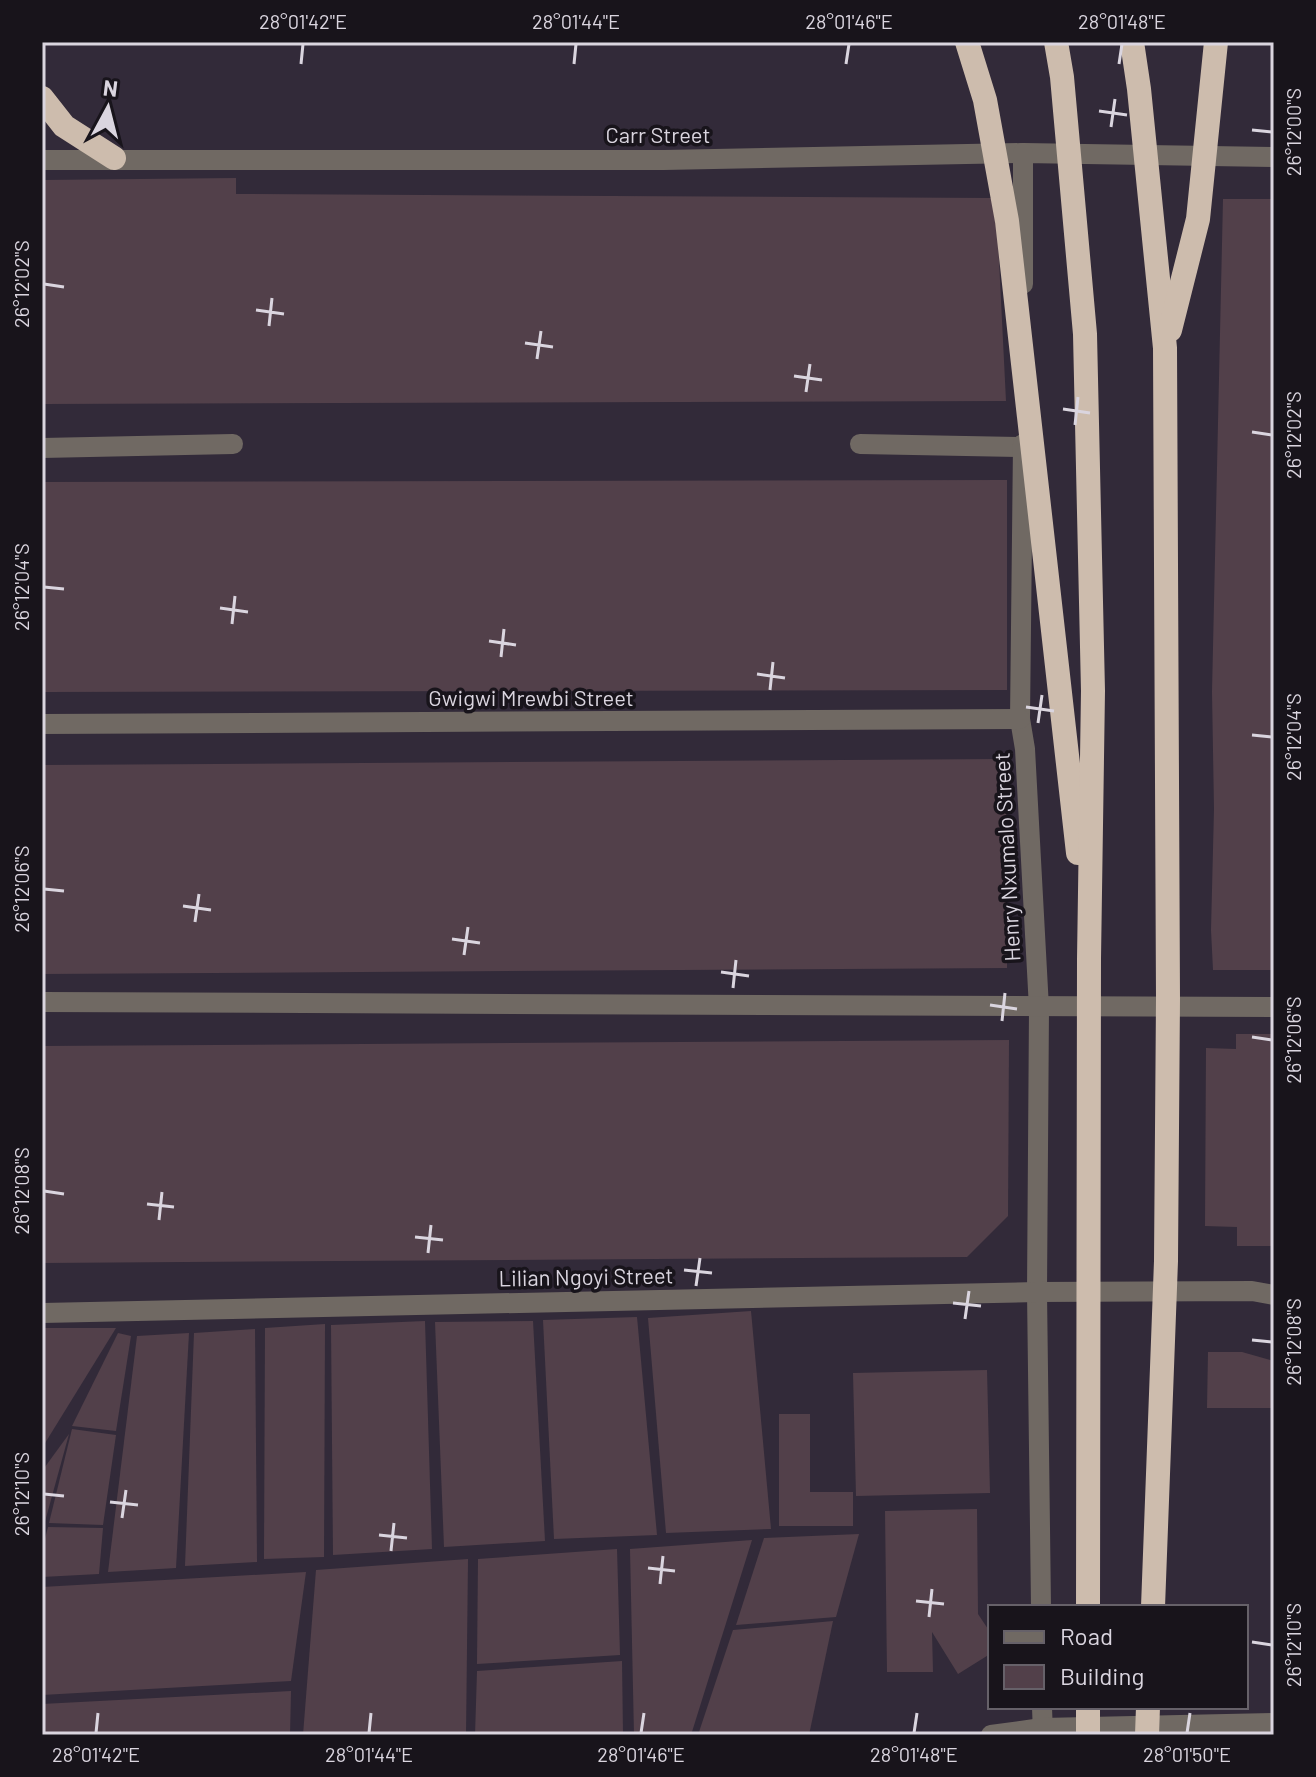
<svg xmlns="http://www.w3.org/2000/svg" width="1316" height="1777" viewBox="0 0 1316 1777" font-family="Barlow,sans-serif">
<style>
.building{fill:#52404a}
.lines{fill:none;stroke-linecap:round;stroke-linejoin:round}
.minor{stroke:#706963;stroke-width:20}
.highway{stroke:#cdbcad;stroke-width:24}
.ticks{fill:none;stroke:#dad5df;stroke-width:3}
.labels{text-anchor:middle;stroke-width:7;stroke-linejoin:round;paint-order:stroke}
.street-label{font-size:22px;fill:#dad5df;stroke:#18141b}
.neatline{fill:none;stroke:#dad5df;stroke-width:3}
.ticks-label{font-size:20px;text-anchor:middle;fill:#dad5df}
</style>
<rect width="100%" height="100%" fill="#322a39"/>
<g class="building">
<path d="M 236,178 L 236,194 L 992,198 L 998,240 L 1006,401 L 42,404 L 42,180 Z"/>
<path d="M 1223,199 L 1274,199 L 1274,970 L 1213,970 L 1211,930 L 1214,809 L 1212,692 Z"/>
<path d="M 1007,480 L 1007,690 L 42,692 L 42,482 Z"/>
<path d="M 1006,759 L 1007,968 L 42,974 L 42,765 Z"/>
<path d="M 1236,1034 L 1274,1034 L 1274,1246 L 1237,1246 L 1237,1227 L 1205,1226 L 1206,1048 L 1236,1049 Z"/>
<path d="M 1009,1040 L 1008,1216 L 967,1257 L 42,1263 L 42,1046 Z"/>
<path d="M 751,1311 L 771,1529 L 666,1533 L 648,1318 Z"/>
<path d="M 637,1317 L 657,1535 L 554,1539 L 543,1320 Z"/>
<path d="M 425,1321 L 432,1549 L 333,1555 L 331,1325 Z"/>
<path d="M 533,1321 L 545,1541 L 444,1547 L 435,1322 Z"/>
<path d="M 325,1324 L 324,1557 L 264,1559 L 265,1328 Z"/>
<path d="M 42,1328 L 116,1328 L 42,1448 Z"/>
<path d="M 255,1329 L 257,1562 L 185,1566 L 194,1333 Z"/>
<path d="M 118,1333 L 131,1336 L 116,1431 L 72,1426 Z"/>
<path d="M 189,1333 L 176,1568 L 108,1572 L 137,1336 Z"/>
<path d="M 1208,1352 L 1242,1352 L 1274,1361 L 1274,1408 L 1207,1408 Z"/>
<path d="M 987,1370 L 990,1493 L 856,1496 L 853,1373 Z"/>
<path d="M 779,1414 L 810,1414 L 810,1492 L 853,1492 L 853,1526 L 779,1526 Z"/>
<path d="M 72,1429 L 116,1435 L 103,1525 L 49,1523 Z"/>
<path d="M 69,1434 L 43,1529 L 42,1529 L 42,1471 Z"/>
<path d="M 977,1509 L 978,1614 L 990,1632 L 990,1654 L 958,1674 L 932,1632 L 933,1672 L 887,1672 L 885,1511 Z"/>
<path d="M 48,1527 L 103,1528 L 99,1574 L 42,1577 L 42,1550 Z"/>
<path d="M 859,1534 L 836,1617 L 736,1625 L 764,1538 Z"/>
<path d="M 752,1540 L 691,1735 L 634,1735 L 630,1549 Z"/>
<path d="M 617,1549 L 620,1655 L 477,1664 L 478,1559 Z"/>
<path d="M 468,1559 L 466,1735 L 303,1735 L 316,1570 Z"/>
<path d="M 306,1572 L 291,1681 L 42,1695 L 42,1587 Z"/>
<path d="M 833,1621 L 809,1735 L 698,1735 L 733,1630 Z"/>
<path d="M 622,1661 L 623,1735 L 475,1735 L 477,1671 Z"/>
<path d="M 291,1691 L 290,1735 L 42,1735 L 42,1704 Z"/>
</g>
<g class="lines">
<g class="minor">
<path d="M 42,160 L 664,160 L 1023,153 L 1274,157"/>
<path d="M 1023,284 L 1023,153"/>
<path d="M 860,444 L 1023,447"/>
<path d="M 1023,444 L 1020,719 L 1025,749 L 1039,1008 L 1037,1292 L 1041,1607"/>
<path d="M 42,448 L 233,444"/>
<path d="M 42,724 L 1020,719"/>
<path d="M 42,1002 L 1274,1007"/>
<path d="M 42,1313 L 1037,1292 L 1252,1291 L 1274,1295"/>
<path d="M 1042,1707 L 1043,1735"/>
<path d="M 991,1735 L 1042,1728 L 1274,1723"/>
</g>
<g class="highway">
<path d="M 967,42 L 985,100 L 1007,221 L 1078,853"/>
<path d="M 1056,42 L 1062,77 L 1085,334 L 1093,691 L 1089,959 L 1088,1607"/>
<path d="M 1132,42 L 1139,89 L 1165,348 L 1168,998 L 1166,1261 L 1153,1607"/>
<path d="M 42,98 L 64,126 L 114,158"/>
<path d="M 1170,330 L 1198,219 L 1216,42"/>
<path d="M 1088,1707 L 1088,1735"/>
<path d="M 1147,1735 L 1148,1707"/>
</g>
</g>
<path class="ticks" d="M 301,64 L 303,44M 574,64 L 576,44M 846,64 L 849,44M 1119,64 L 1122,44M 1099,111 L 1127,115M 1111,127 L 1115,99M 1252,130 L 1272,132M 44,284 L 64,287M 256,310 L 284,314M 269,326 L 272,298M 525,343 L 553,347M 537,359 L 541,331M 794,376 L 822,380M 806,392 L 810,364M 1063,409 L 1090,413M 1075,425 L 1078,397M 1252,432 L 1272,435M 44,587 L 64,589M 220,608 L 248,612M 232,624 L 235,596M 489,641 L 516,645M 501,657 L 504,629M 757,674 L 785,678M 770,690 L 773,662M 1026,707 L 1054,711M 1038,723 L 1042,695M 1252,735 L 1272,737M 44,889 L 64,891M 183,906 L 211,910M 195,922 L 199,894M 452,939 L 480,943M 464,955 L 468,927M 721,972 L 749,976M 733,988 L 736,960M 990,1005 L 1017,1009M 1002,1021 L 1005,993M 1252,1037 L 1272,1040M 44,1191 L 64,1194M 147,1204 L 174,1207M 159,1220 L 162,1192M 415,1237 L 443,1240M 428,1253 L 431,1225M 684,1270 L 712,1273M 696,1286 L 700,1258M 953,1303 L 981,1306M 965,1319 L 969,1291M 1252,1340 L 1272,1342M 44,1494 L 64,1496M 110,1502 L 138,1505M 122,1518 L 126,1490M 379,1535 L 407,1538M 391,1551 L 394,1523M 648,1568 L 675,1571M 660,1584 L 663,1556M 916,1601 L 944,1604M 929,1617 L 932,1589M 1252,1642 L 1272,1645M 96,1733 L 98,1713M 369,1733 L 371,1713M 641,1733 L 644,1713M 914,1733 L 917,1713M 1187,1733 L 1190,1713"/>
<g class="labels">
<g class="street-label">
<text x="658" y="143">Carr Street</text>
<text x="531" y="706">Gwigwi Mrewbi Street</text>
<text transform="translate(1007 857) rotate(-93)" y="8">Henry Nxumalo Street</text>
<text transform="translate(586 1277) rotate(-1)" y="8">Lilian Ngoyi Street</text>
</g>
</g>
<rect width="1316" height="1777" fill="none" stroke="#18141b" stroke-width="88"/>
<rect x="988" y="1605" width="260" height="104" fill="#18141b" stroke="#666169" stroke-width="2"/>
<rect x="1004" y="1631" width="40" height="12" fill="#706963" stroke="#666169" stroke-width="2"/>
<text x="1060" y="1645" font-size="24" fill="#dad5df">Road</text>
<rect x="1004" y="1665" width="40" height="24" fill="#52404a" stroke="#666169" stroke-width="2"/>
<text x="1060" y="1685" font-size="24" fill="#dad5df">Building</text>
<g transform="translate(108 108) rotate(7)" stroke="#18141b" stroke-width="6" paint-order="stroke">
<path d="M0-6L14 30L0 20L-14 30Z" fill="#dad5df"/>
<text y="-12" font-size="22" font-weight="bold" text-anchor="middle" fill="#dad5df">N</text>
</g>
<rect x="44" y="44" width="1228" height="1689" class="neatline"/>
<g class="ticks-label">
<text x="303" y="29">28°01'42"E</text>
<text x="576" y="29">28°01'44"E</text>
<text x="849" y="29">28°01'46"E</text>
<text x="1122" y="29">28°01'48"E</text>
<text transform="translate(1294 132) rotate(-90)" y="7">26°12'00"S</text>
<text transform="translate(22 284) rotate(-90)" y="7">26°12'02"S</text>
<text transform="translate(1294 435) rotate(-90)" y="7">26°12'02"S</text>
<text transform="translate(22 587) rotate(-90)" y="7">26°12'04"S</text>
<text transform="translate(1294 737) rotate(-90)" y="7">26°12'04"S</text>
<text transform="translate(22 889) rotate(-90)" y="7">26°12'06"S</text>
<text transform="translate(1294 1040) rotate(-90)" y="7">26°12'06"S</text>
<text transform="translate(22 1191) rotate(-90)" y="7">26°12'08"S</text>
<text transform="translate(1294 1342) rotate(-90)" y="7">26°12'08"S</text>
<text transform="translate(22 1494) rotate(-90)" y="7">26°12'10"S</text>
<text transform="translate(1294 1645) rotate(-90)" y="7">26°12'10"S</text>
<text x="96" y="1762">28°01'42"E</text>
<text x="369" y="1762">28°01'44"E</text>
<text x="641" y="1762">28°01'46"E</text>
<text x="914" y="1762">28°01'48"E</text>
<text x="1187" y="1762">28°01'50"E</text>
</g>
</svg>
